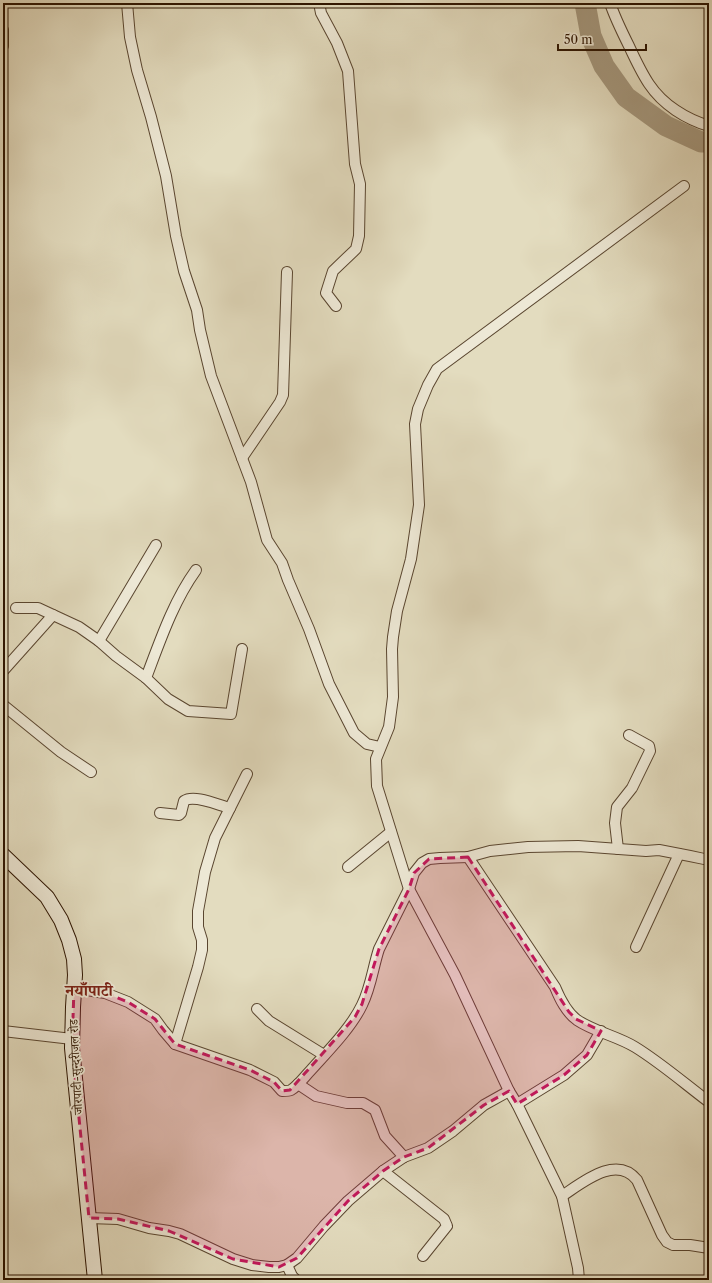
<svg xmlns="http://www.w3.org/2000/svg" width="712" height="1283" viewBox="0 0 712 1283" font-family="'Libre Caslon Text','Noto Serif Devanagari',serif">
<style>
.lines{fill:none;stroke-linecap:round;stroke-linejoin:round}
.river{stroke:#a5987e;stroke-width:21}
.minor-casing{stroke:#5a4630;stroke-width:12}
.secondary-casing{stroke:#2d1400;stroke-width:16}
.minor{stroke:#ede8d5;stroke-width:10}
.secondary{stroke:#ede8d5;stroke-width:14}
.marked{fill:#c2185b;fill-opacity:0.2;stroke:#c2185b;stroke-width:3;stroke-dasharray:8 5;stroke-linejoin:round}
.labels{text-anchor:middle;stroke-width:3.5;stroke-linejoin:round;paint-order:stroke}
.street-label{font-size:12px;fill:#2d1400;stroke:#ede8d5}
.district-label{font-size:16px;font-weight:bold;fill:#7a1f14;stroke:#ede8d5}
</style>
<rect width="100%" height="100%" fill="#e3dcbf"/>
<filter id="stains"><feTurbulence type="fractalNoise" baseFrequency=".005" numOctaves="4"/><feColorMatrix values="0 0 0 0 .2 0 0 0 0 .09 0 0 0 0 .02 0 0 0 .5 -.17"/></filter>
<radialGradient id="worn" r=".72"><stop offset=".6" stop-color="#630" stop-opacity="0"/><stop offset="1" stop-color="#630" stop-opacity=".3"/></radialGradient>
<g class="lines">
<path class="river" d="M 585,3 L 591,36 L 604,66 L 626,97 L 666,126 L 701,142 L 709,142"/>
<defs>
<g id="minor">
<path d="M 127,3 L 130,37 L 137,70 L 151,117 L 166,176 L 176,236 L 184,271 L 197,310 L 200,330 L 211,376 L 251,482 L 267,540 L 282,563 L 288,580 L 309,629 L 329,684 L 354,733 L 367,744 L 380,747"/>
<path d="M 319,3 L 321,13 L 337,43 L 348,71 L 355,164 L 360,184 L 359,236 L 356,249 L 333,271 L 326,293 L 336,306"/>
<path d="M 610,3 C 615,18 622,32 629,46 C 635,59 641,72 649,84 C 663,105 686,119 709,126"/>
<path d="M 3,30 L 3,46"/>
<path d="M 242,458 L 280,402 L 283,395 L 287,272"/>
<path d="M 16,608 L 38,608 L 79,627 L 99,641 L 116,656 L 146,678 L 168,699 L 188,711 L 231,714 L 242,649"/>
<path d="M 99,641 L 156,545"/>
<path d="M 3,671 L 53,615"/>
<path d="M 146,678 C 160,641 173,602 196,570"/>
<path d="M 3,705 L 61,752 L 91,772"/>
<path d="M 160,813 L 179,815 L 181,813 L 184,801 C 194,794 218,805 230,808"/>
<path d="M 618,849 L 615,823 L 617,807 L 632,788 L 650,751 L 649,746 L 629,735"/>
<path d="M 468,857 L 555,987 C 560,999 566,1012 577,1020 C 595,1032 617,1036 635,1047 C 661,1063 685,1084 709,1102"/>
<path d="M 348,867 L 391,832"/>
<path d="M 636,947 L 679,854"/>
<path d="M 74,988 L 105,993 L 128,1002 L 155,1019 L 163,1030 L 175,1044 L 250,1070 L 274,1082 L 282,1091 C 285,1091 289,1091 291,1090 C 299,1085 305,1076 311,1070 C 328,1051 351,1028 362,1005 C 371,987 373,967 379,949 L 409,889 L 414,873 L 422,863 L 429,859 L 440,858 L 468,857 L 490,851 L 528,847 L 578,846 L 646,851 L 659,850 L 690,856 L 709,860"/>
<path d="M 257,1009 L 269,1021 L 324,1055"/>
<path d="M 3,1031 L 72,1039"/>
<path d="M 175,1044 L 198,967 L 202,950 L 202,940 L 198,927 L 198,911 L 205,872 L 215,838 L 247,774"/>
<path d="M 298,1084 L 316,1096 L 347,1103 L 363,1103 L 375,1110 L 385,1136 L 404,1157"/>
<path d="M 517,1104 L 564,1075 L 587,1055 L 601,1031"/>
<path d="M 383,1171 L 444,1219 L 447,1226 L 423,1256"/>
<path d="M 562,1196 C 582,1183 616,1154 637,1180 L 662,1235 L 667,1242 L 673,1245 L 690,1245 L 709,1248"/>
<path d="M 89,1218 L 118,1219 L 149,1228 L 169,1231 L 180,1234 L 233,1259 L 252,1265 L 269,1267 L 279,1267 L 287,1265 L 297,1258 L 324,1226 L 348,1201 L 383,1171 L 404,1157 L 428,1148 L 453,1131 L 484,1105 L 509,1091"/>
<path d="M 287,1265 L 292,1276 L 296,1280"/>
<path d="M 579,1280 L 578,1268 L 562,1196 L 517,1104 L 509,1091 L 455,975 L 409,889 L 377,786 L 376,759 L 389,727 L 393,697 L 392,649 L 393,637 L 397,611 L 411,559 L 419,505 L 415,424 L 418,409 L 428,385 L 437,369 L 684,186"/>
</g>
<path id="secondary" d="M 3,855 L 47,897 L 61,920 L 69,940 L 74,959 L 75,975 L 73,1007 L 72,1048 L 95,1280"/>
</defs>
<use href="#minor" class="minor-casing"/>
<use href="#secondary" class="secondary-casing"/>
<use href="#minor" class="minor"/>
<use href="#secondary" class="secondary"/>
</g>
<path class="marked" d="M 468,857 L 569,1012 L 576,1019 L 601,1031 L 587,1055 L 564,1075 L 517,1104 L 509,1091 L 484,1105 L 428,1148 L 404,1157 L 383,1171 L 348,1201 L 297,1258 L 279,1267 L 233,1259 L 169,1231 L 118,1219 L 89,1218 L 72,1048 L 74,988 L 105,993 L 128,1002 L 155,1019 L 175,1044 L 250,1070 L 274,1082 L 282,1091 L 290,1090 L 355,1017 L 362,1004 L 379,949 L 409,889 L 414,873 L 429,859 Z"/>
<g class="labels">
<g class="street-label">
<text transform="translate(76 1067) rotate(-93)" y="4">जोरपाटी-सुन्दरीजल रोड</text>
</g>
<g class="district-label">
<text x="89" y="996">नयाँपाटी</text>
</g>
</g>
<rect width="712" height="1283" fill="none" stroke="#e3dcbf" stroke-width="16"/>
<rect x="4" y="4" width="704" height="1275" fill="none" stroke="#2d1400" stroke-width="2"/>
<rect x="8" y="8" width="696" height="1267" fill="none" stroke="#2d1400"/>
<path d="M558 44v6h88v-6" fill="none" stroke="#2d1400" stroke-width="2"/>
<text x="564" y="44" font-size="12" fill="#2d1400" stroke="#ede8d5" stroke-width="3" paint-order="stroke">50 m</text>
<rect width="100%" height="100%" filter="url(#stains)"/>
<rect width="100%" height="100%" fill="url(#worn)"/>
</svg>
